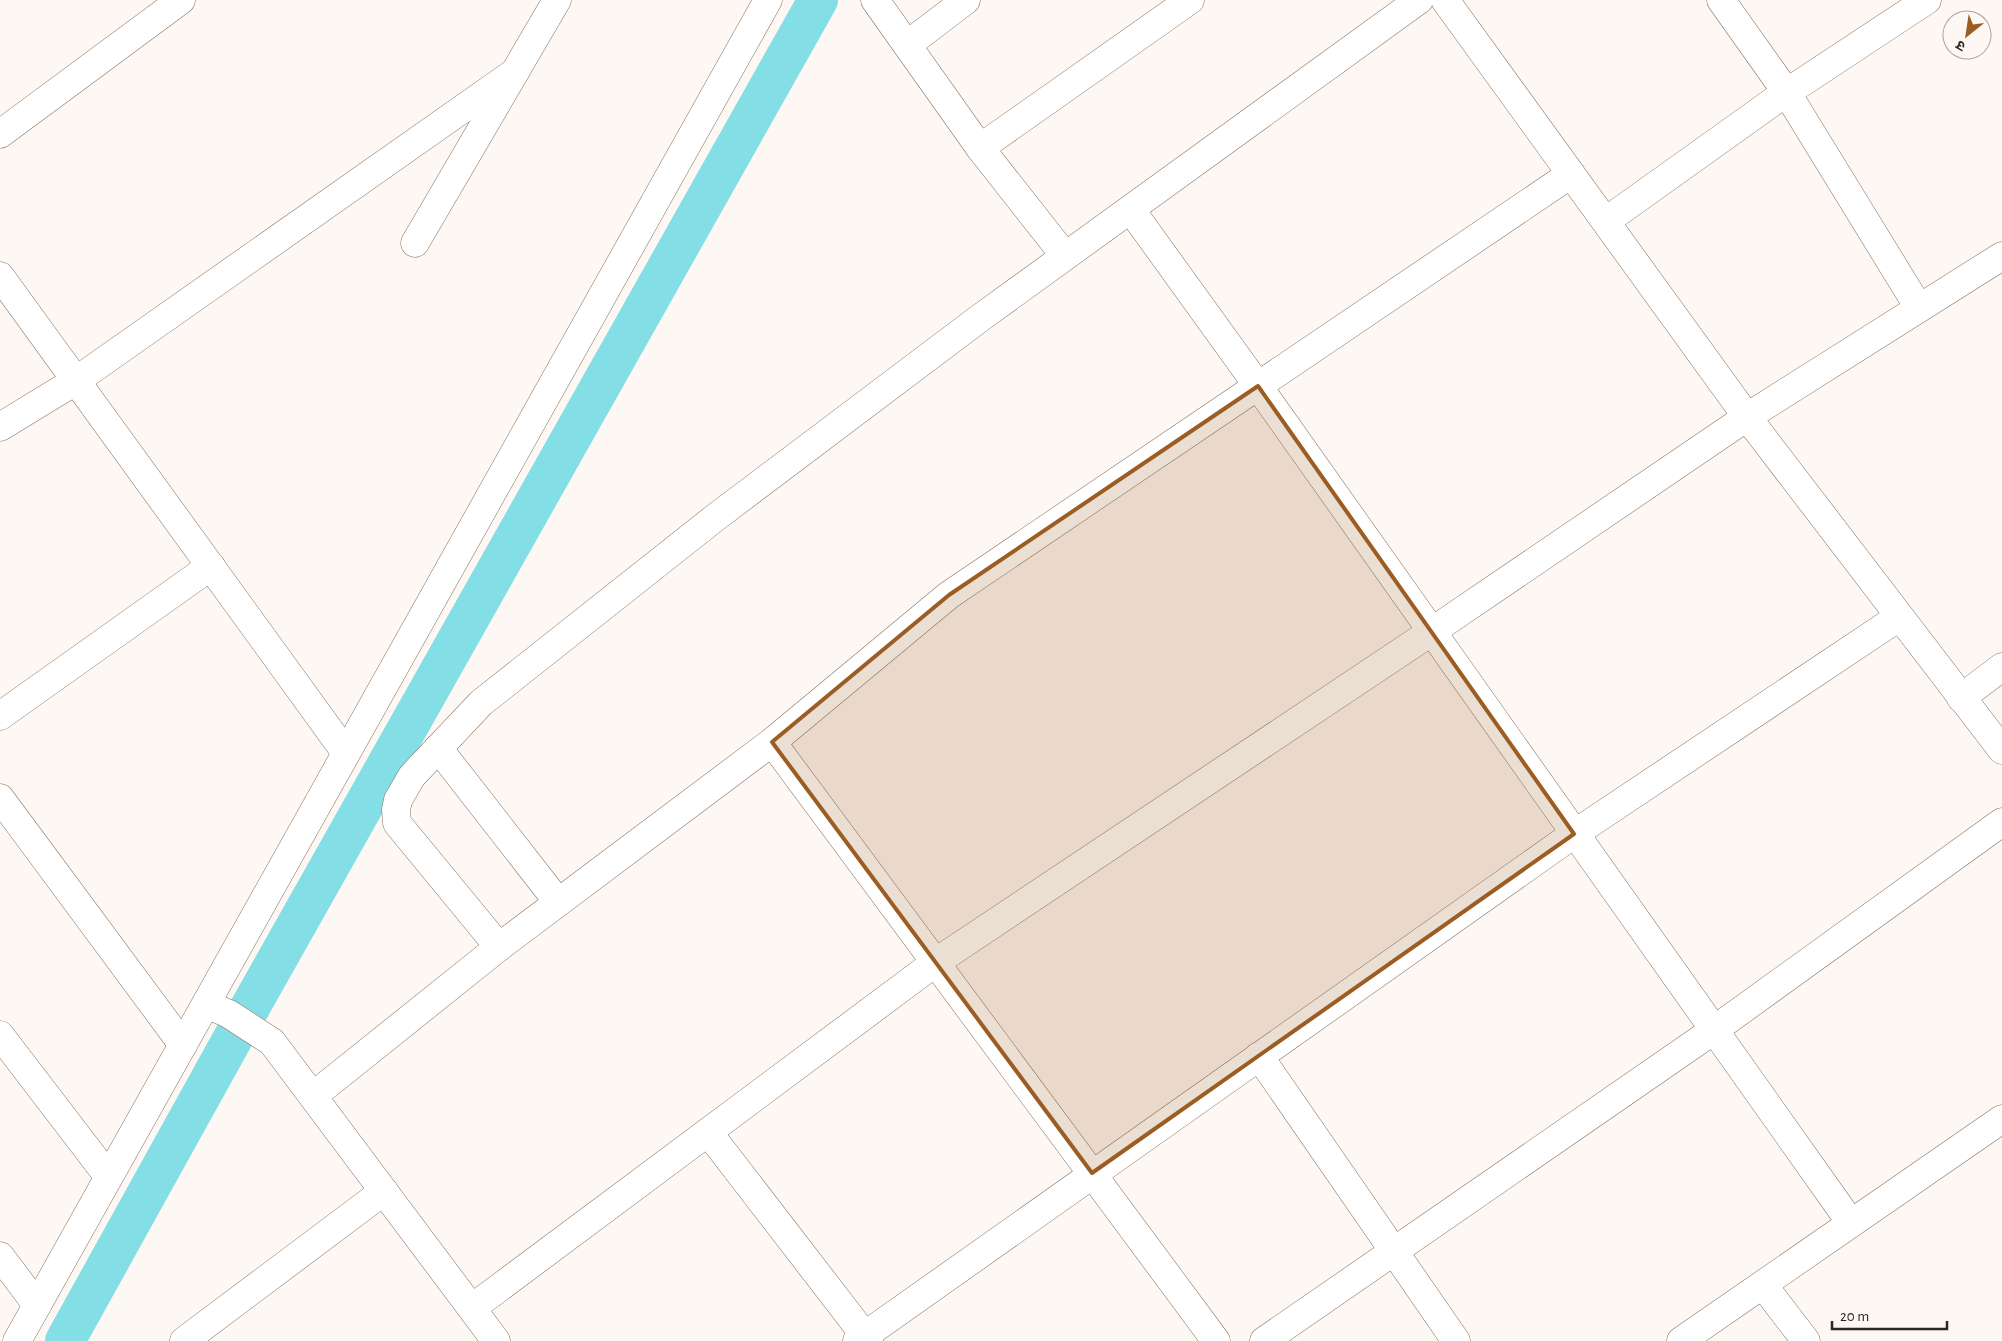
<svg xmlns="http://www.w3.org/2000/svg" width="2002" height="1341" viewBox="0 0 2002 1341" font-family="'Alegreya Sans','Noto Sans Devanagari',sans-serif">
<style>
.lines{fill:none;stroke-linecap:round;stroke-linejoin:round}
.canal{stroke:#84dee5;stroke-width:40}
.minor-casing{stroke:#877161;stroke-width:29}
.tertiary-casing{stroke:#877161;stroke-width:29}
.minor{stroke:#fff;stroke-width:28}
.tertiary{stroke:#fff;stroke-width:28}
.marked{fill:#9b5d23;fill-opacity:0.2;stroke:#9b5d23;stroke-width:4;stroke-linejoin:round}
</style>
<rect width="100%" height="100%" fill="#fef8f5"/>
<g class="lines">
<path class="canal" d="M 65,1341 L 253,1002 L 818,0"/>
<defs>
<g id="minor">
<path d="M 875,0 L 980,148 L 1190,0"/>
<path d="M 1445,0 L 1747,417 L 2002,750"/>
<path d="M 1721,0 L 1787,93 L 1919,308"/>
<path d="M 907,45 L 966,0"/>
<path d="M 0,134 L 181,0"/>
<path d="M 980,148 L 1065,256"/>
<path d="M 1131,210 L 1258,386 L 1851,1223"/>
<path d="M 1606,221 L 1774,101 L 1927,0"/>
<path d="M 415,243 L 557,0"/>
<path d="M 0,276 L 346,753"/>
<path d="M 0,427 L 77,380 L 515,72"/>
<path d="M 1961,698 L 2002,667"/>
<path d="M 0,716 L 211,566"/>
<path d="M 772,742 L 1216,1341"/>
<path d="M 438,748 L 558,902"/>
<path d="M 0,798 L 183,1045"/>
<path d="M 499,947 L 397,823 L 396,810 L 398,800 L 412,776 L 481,703 L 716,517 L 980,318 L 1419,0"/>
<path d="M 206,1004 L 229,1014 L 272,1042 L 496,1341"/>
<path d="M 0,1035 L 108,1176"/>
<path d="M 1259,1056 L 1456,1341"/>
<path d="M 313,1096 L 499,947 L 772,742 L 949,595 L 1571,174"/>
<path d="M 708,1132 L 869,1341"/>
<path d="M 0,1256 L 37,1305"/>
<path d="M 1763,1285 L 1806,1341"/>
<path d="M 472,1308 L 936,962 L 1431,632 L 1747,417 L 2002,256"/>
<path d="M 184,1341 L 384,1191"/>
<path d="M 857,1341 L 1574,834 L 1899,617"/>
<path d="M 1264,1341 L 1714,1030 L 2002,822"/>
<path d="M 1681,1341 L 2002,1119"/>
</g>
<path id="tertiary" d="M 17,1341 L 768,0"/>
</defs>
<use href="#minor" class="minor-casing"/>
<use href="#tertiary" class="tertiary-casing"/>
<use href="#minor" class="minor"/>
<use href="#tertiary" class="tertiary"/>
</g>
<path class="marked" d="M 1258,386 L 1574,834 L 1092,1173 L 772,742 L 949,595 Z"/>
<g transform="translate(1967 35) rotate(210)"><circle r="24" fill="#fef8f5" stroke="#aba4a0"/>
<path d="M0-4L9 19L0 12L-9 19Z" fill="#9b5d23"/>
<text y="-8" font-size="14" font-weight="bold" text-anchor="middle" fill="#2f2620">उ</text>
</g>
<path d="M1832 1321v8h115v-8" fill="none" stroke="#2f2620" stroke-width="2.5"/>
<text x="1840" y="1321" font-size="15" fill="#2f2620" stroke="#fef8f5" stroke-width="4" paint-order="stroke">20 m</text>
</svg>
